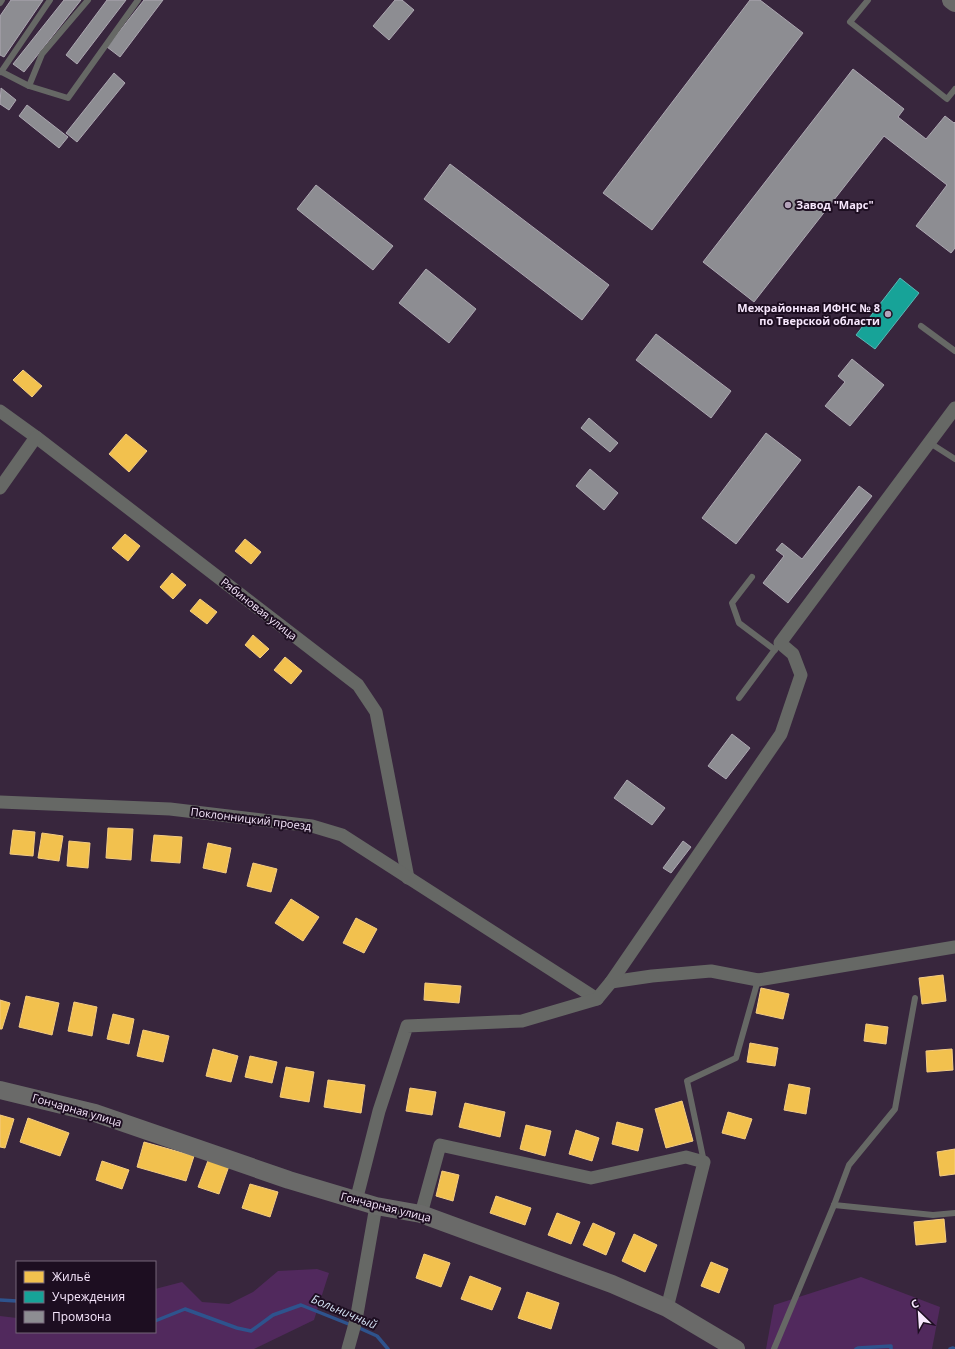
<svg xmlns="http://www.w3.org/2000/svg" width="955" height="1349" viewBox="0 0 955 1349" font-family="'Open Sans',sans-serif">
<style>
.green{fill:#51295d}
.homes{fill:#f2c14e;stroke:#f4cc82}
.public{fill:#17a398;stroke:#5ab7b6}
.industry{fill:#8d8d92;stroke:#ada8b2}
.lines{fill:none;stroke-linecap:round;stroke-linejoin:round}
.stream{stroke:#2e538d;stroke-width:3.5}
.lane{stroke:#666865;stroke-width:6}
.street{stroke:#666865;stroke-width:13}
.secondary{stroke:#6a6a69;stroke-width:18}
.poi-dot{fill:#b4a3ba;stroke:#1d0e21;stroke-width:1.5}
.labels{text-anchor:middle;stroke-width:4;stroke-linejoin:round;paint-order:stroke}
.poi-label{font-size:11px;font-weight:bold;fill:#f7e7fd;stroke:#1d0e21;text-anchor:start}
.street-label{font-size:11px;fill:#f7e7fd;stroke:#1d0e21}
.water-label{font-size:12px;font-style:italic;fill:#d2dff1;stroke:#1d0e21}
</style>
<rect width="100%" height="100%" fill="#38263d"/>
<g class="green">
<path d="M 317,1269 L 329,1273 L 314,1320 L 254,1349 L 0,1349 L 0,1316 L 17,1318 L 17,1332 L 155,1332 L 155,1289 L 182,1282 L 202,1302 L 229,1304 L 253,1292 L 278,1271 Z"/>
<path d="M 861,1277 L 940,1307 L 932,1349 L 766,1349 L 774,1305 Z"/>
</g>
<g class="homes">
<path d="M 23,370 L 42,386 L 32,397 L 13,380 Z"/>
<path d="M 126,434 L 147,451 L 129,472 L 109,454 Z"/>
<path d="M 125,534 L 140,546 L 128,561 L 112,548 Z"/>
<path d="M 245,539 L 261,552 L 251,564 L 235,551 Z"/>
<path d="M 172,573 L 186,585 L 173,599 L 160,587 Z"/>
<path d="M 200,599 L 217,612 L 207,624 L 190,611 Z"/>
<path d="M 253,635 L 269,649 L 260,658 L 245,645 Z"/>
<path d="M 285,657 L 302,671 L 291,684 L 274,670 Z"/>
<path d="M 108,828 L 133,829 L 131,860 L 106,858 Z"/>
<path d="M 13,830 L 35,832 L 33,856 L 10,854 Z"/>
<path d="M 42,833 L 63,836 L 59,861 L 38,858 Z"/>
<path d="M 154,835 L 182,837 L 180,863 L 151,861 Z"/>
<path d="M 69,841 L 90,843 L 88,868 L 67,866 Z"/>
<path d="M 208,843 L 231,848 L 226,873 L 203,868 Z"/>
<path d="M 253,863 L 277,869 L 271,892 L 247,886 Z"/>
<path d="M 291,899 L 319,917 L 303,941 L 275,923 Z"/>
<path d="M 356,918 L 377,929 L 364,953 L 343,943 Z"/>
<path d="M 943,975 L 946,1001 L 922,1004 L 919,978 Z"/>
<path d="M 425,983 L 461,986 L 459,1003 L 424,1000 Z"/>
<path d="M 761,988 L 789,994 L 783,1019 L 756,1013 Z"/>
<path d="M 26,996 L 59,1003 L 52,1035 L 19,1027 Z"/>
<path d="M 0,1000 L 10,1003 L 2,1029 L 0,1029 Z"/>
<path d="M 74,1002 L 97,1007 L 92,1036 L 68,1031 Z"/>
<path d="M 113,1014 L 134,1019 L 129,1044 L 107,1039 Z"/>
<path d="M 866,1024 L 888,1027 L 886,1044 L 864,1041 Z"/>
<path d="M 143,1030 L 169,1036 L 163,1062 L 137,1056 Z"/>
<path d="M 750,1043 L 778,1048 L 775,1066 L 747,1062 Z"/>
<path d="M 213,1049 L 238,1056 L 231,1082 L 206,1076 Z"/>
<path d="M 952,1049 L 953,1070 L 927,1072 L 926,1051 Z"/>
<path d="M 250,1056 L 277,1062 L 272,1083 L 245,1077 Z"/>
<path d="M 286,1067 L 314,1072 L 309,1102 L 280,1097 Z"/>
<path d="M 328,1080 L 365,1085 L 361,1113 L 324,1107 Z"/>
<path d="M 789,1084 L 810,1088 L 806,1114 L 784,1110 Z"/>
<path d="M 410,1088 L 436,1092 L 432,1115 L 406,1111 Z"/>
<path d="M 682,1101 L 693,1141 L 666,1148 L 655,1109 Z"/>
<path d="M 465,1103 L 505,1112 L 500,1137 L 459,1127 Z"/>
<path d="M 728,1112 L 752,1119 L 745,1139 L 722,1133 Z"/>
<path d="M 0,1115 L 14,1119 L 5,1148 L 0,1147 Z"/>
<path d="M 28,1118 L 69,1133 L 60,1156 L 20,1142 Z"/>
<path d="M 617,1122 L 643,1129 L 638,1151 L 612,1144 Z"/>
<path d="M 526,1125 L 551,1131 L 545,1156 L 520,1149 Z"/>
<path d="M 576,1130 L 599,1138 L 592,1161 L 569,1154 Z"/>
<path d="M 144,1142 L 194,1156 L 186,1181 L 137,1167 Z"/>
<path d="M 955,1149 L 955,1174 L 940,1176 L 937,1152 Z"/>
<path d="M 209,1158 L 229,1166 L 219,1194 L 198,1187 Z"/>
<path d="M 102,1161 L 129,1170 L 122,1189 L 96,1180 Z"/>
<path d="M 442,1171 L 459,1175 L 453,1201 L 436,1196 Z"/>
<path d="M 250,1184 L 278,1192 L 270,1217 L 242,1208 Z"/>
<path d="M 496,1196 L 531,1208 L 525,1225 L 490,1213 Z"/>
<path d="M 557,1213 L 580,1222 L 571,1244 L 548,1235 Z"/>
<path d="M 944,1219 L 946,1242 L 916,1245 L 914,1222 Z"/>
<path d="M 593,1223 L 615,1233 L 606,1255 L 583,1245 Z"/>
<path d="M 634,1234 L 657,1245 L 645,1272 L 622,1261 Z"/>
<path d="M 424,1254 L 450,1263 L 441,1287 L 416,1278 Z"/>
<path d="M 711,1262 L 728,1269 L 719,1293 L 701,1286 Z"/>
<path d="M 470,1276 L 501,1288 L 492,1310 L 461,1299 Z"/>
<path d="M 527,1292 L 559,1303 L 551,1329 L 518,1318 Z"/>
</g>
<path class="public" d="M 900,278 L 919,293 L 875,349 L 856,335 Z"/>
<g class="industry">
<path d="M 11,0 L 43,0 L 4,57 L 0,55 L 0,16 Z"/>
<path d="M 64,0 L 81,0 L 24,72 L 13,64 Z"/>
<path d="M 107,0 L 126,0 L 77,64 L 66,55 Z"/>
<path d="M 144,0 L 163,0 L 120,57 L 107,47 Z"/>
<path d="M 395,0 L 402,0 L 414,10 L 389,40 L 373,26 Z"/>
<path d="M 750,0 L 760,0 L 803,33 L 652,230 L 603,193 Z"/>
<path d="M 853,69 L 904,109 L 898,117 L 926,139 L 945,116 L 954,123 L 955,122 L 955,248 L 951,253 L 916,226 L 947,185 L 884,136 L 754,302 L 703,262 Z"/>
<path d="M 114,73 L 125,83 L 77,142 L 66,133 Z"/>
<path d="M 1,88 L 16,100 L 9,110 L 0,104 Z"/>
<path d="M 27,105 L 68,137 L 59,148 L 19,116 Z"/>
<path d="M 450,164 L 609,285 L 582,320 L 424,199 Z"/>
<path d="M 316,185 L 393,246 L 373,270 L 297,209 Z"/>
<path d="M 426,269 L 476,309 L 449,343 L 399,303 Z"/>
<path d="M 656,334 L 731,391 L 711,418 L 636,360 Z"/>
<path d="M 852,359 L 884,385 L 850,426 L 825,406 L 845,382 L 838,376 Z"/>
<path d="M 589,418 L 618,443 L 610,452 L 581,428 Z"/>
<path d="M 766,433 L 801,460 L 736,544 L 702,518 Z"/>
<path d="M 590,469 L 618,493 L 604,510 L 576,486 Z"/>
<path d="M 859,486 L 872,496 L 788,603 L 763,583 L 784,556 L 776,550 L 782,543 L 802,559 Z"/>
<path d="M 732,734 L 750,748 L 726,779 L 708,766 Z"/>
<path d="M 627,780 L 665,808 L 652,825 L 614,798 Z"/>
<path d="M 683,841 L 691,847 L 671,873 L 663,868 Z"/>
</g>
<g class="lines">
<g class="stream">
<path d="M 0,1300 L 17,1301"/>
<path d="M 155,1321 L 185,1309 L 237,1328 L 251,1331 L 273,1315 L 301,1305 L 351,1325"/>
<path d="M 357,1327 L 377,1336 L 388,1349"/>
<path d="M 856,1349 L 858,1348 L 891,1346 L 891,1349"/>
<path d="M 950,1349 L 953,1348 L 955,1349"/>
</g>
<g class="lane">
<path d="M 868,0 L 850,22 L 947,99 L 955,89"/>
<path d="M 0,3 L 2,0"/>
<path d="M 0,71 L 29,86 L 68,98 L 138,0"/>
<path d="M 1,72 L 50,0"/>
<path d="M 29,86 L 42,54 L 88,0"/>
<path d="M 921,326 L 955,351"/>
<path d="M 930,443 L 955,459"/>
<path d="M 752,577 L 732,603 L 739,623 L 775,650"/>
<path d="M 739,698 L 776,648"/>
<path d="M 704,1162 L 687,1081 L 736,1058 L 758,980"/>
<path d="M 834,1205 L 933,1215 L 955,1213"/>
<path d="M 774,1349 L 834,1205 L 849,1165 L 895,1109 L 915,998"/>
</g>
<g class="street">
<path d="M 0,411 L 36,437 L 358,685 L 376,712 L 408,878"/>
<path d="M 0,488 L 36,437"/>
<path d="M 0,802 L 170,809 L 312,826 L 342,835 L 597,999"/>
<path d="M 611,982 L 652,976 L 711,971 L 758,980 L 955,947"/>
<path d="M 356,1201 L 379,1111 L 407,1026 L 522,1021 L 597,999 L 611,982 L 781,734 L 801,675 L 793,654 L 780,643 L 955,408"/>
<path d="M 421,1214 L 440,1145 L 591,1178 L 686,1157 L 704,1162 L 667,1308"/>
<path d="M 348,1349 L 356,1320 L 376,1206"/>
</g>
<g class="secondary">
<path d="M 951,0 L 955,3"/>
<path d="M 0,1090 L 95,1113 L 289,1180 L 376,1206 L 421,1214 L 612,1284 L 667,1308 L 736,1349"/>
</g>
</g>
<g class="poi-dot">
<circle cx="788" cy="205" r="4"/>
<circle cx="888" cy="314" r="4"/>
</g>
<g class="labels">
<g class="poi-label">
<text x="796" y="209">Завод "Марс"</text>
<text x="880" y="312" text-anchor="end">Межрайонная ИФНС № 8<tspan x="880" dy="13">по Тверской области</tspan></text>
</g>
<g class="street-label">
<text transform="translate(259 609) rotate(38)" y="4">Рябиновая улица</text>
<text transform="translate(251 819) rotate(7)" y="4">Поклонницкий проезд</text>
<text transform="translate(77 1110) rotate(16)" y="4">Гончарная улица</text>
<text transform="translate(386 1207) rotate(14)" y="4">Гончарная улица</text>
</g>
<g class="water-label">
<text transform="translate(344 1312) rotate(23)" y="4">Больничный</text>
</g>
</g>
<rect x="16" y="1261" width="140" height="72" fill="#1d0e21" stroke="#746579"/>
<rect x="24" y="1271" width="20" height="12" fill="#f2c14e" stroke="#746579"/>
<text x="52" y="1281" font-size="12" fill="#f7e7fd">Жильё</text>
<rect x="24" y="1291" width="20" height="12" fill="#17a398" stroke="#746579"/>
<text x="52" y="1301" font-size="12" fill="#f7e7fd">Учреждения</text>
<rect x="24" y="1311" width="20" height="12" fill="#8d8d92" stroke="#746579"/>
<text x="52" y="1321" font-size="12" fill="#f7e7fd">Промзона</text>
<g transform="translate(919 1313) rotate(335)" stroke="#1d0e21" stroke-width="3" paint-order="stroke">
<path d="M0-3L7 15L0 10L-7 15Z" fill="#f7e7fd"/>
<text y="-6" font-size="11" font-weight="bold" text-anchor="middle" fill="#f7e7fd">С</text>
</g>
</svg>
